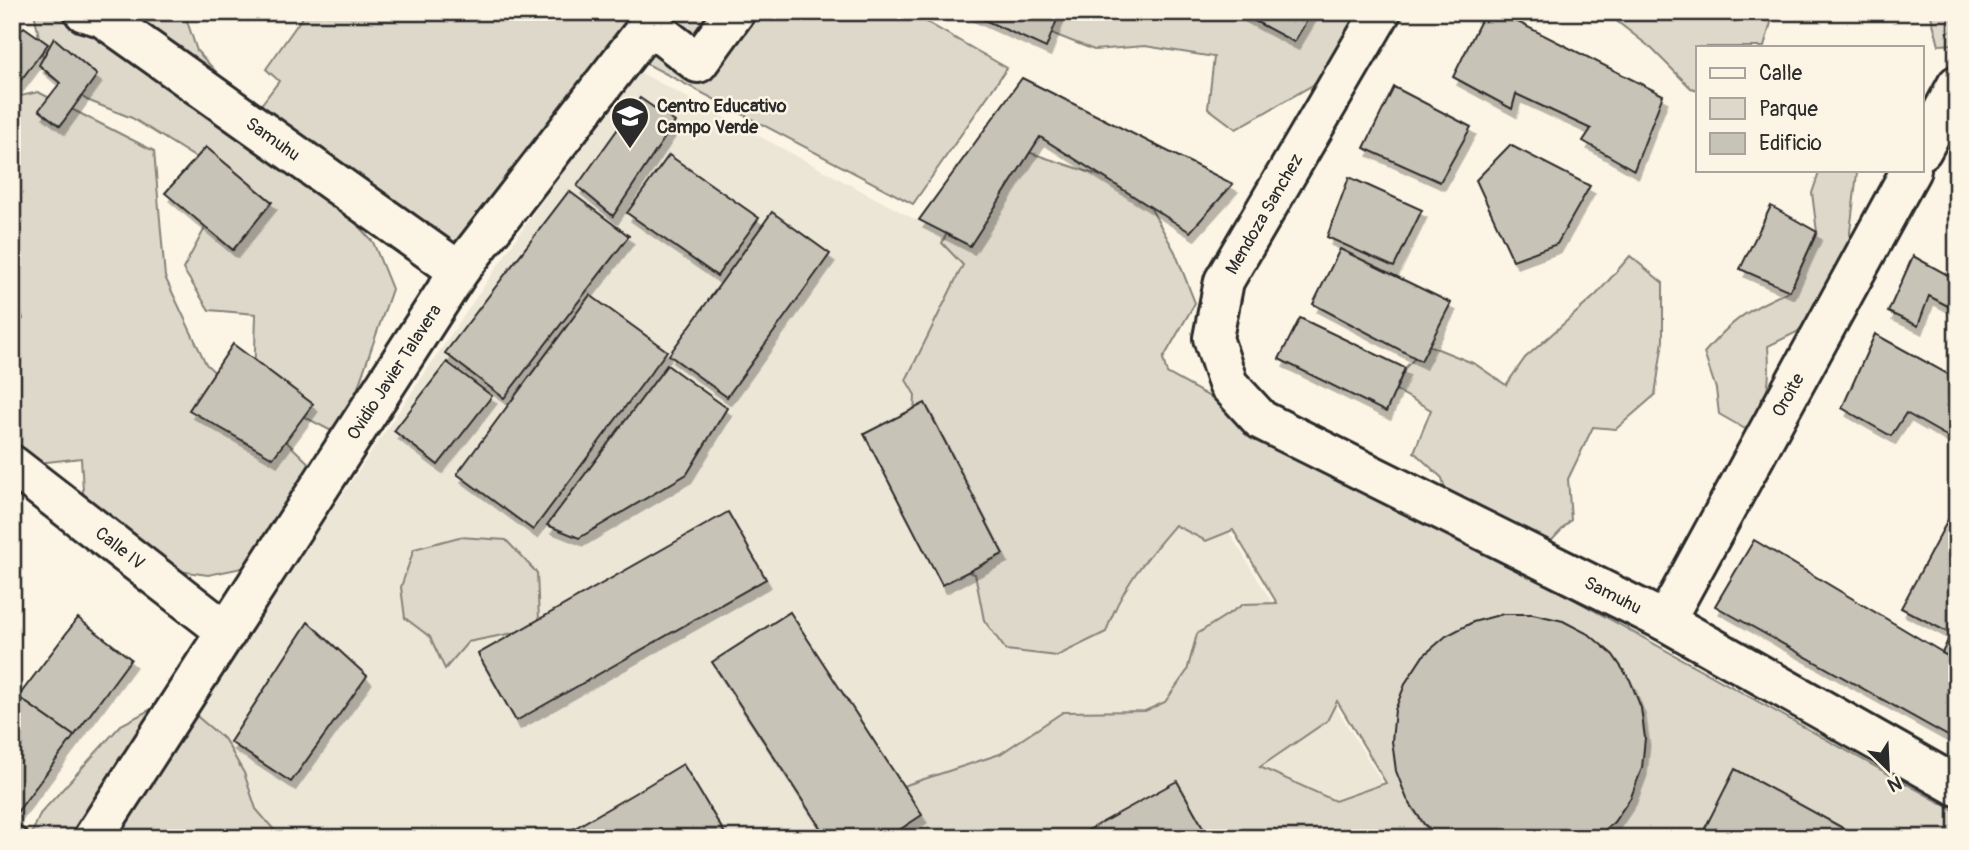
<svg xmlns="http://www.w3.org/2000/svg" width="1969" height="850" viewBox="0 0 1969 850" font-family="Pangolin,sans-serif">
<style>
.built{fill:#ece6d7}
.green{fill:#ded8ca;stroke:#84827a;stroke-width:2;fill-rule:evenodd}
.building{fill:#c8c3b7;stroke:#2b2b2b;stroke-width:2;filter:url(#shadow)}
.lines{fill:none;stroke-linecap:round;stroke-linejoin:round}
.minor-casing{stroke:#2b2b2b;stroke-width:44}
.minor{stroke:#fcf5e5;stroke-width:38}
.labels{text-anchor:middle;stroke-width:5;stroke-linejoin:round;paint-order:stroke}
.poi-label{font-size:18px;font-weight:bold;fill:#2b2b2b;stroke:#fcf5e5;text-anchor:start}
.street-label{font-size:18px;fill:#2b2b2b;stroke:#fcf5e5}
</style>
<defs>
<filter id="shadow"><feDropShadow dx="4.5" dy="8" stdDeviation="0" flood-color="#0004"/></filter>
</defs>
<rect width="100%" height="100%" fill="#fcf5e5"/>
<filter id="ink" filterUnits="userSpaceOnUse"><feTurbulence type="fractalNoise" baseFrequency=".0143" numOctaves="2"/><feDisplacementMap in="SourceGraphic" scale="14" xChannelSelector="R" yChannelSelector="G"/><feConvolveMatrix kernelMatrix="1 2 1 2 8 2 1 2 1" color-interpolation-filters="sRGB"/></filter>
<g filter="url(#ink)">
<path class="built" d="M 632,68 L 1000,265 L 1111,339 L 1416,838 L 109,838 Z"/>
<g class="green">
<path d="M 34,12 L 184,12 L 197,51 L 373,242 L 392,289 L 341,436 L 291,410 L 254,385 L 256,314 L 209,310 L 183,269 L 219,202 L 201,161 L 132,118 L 87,100 L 46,73 Z"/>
<path d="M 306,12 L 909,12 L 1007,68 L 913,204 L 634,57 L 463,254 L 261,105 L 279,81 L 266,69 Z"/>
<path d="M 1060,12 L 1247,12 L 1257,22 L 1294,42 L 1312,12 L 1381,12 L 1332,74 L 1236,129 L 1208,108 L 1214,57 L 1145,46 L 1094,50 L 1051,33 Z"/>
<path d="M 1605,12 L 1774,12 L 1764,47 L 1698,47 L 1698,90 L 1691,88 L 1651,48 Z"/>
<path d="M 1930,12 L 1957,12 L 1957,44 L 1939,45 Z"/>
<path d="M 38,92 L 154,151 L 165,277 L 206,364 L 325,479 L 271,562 L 208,575 L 150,567 L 85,522 L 81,458 L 30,464 L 12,461 L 12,322 L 23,319 L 12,279 L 12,98 Z"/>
<path d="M 1013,147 L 1140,189 L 1175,252 L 1195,303 L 1163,359 L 1167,373 L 1457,534 L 1442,478 L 1414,452 L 1431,410 L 1396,390 L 1405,368 L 1428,345 L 1475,364 L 1506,385 L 1525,358 L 1596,295 L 1630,256 L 1663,283 L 1663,341 L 1655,395 L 1616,429 L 1593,427 L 1568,479 L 1571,520 L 1523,571 L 1957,812 L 1957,838 L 849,838 L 903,786 L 1000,754 L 1063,712 L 1145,711 L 1165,702 L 1187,671 L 1197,634 L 1244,604 L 1277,603 L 1233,530 L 1206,541 L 1175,525 C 1145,560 1121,587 1106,632 L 1057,656 L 1006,650 L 984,620 L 975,574 L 943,565 L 912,459 L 915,395 L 906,380 L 963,265 L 942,243 L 961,204 ZM 1337,701 L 1386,783 L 1335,801 L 1260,767 L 1327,721 Z"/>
<path d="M 1820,170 L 1852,170 L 1857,173 L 1850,232 L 1853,276 L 1797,332 L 1768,346 C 1771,387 1769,396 1747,430 L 1719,414 L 1716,389 L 1704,353 C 1732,320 1751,307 1790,291 L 1817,232 L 1812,193 Z"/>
<path d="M 459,537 L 506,540 L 537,573 L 539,620 L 518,632 L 468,642 L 445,669 L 430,637 L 405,618 L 401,587 L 414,549 Z"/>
<path d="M 155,707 L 193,713 L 225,740 L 244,773 L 256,809 L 281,838 L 30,838 L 40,814 L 121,725 Z"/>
</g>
<g class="building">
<path d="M 967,12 L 1060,12 L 1046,48 Z"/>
<path d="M 1238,12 L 1312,12 L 1294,42 Z"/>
<path d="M 1485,12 L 1498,12 L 1663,95 L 1634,170 L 1583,141 L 1591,129 L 1516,94 L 1512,109 L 1453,77 Z"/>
<path d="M 24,27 L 48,44 L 12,92 L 12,39 Z"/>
<path d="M 54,38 L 97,75 L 60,126 L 39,110 L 60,83 L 39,65 Z"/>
<path d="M 1022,78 L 1233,184 L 1190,232 L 1040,137 L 970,246 L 919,220 Z"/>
<path d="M 1394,87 L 1471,127 L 1440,182 L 1364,148 Z"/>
<path d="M 640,98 L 675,122 L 613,216 L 577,186 Z"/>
<path d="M 1510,145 L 1590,186 L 1557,244 L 1513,260 L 1476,180 Z"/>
<path d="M 206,147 L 272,202 L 233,250 L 165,193 Z"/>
<path d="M 669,155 L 759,218 L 717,276 L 627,213 Z"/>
<path d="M 1349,177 L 1422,210 L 1394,267 L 1327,237 Z"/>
<path d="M 569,191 L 629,236 L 504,398 L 445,353 Z"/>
<path d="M 1771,206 L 1817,232 L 1790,291 L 1740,269 Z"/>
<path d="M 772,212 L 830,254 L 727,397 L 669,355 Z"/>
<path d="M 1340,249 L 1451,303 L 1421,361 L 1313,304 Z"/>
<path d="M 1913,256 L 1957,280 L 1957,311 L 1929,296 L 1918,326 L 1888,312 Z"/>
<path d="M 590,295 L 667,351 L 533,530 L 457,474 Z"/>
<path d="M 1300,318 L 1405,368 L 1386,412 L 1279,359 Z"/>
<path d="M 1875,334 L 1957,379 L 1957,442 L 1906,413 L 1891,436 L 1842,408 Z"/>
<path d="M 233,344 L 313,404 L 273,458 L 189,410 Z"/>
<path d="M 447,362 L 492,396 L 438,465 L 394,431 Z"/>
<path d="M 667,365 L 727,408 L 687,474 L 579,538 L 547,525 Z"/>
<path d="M 925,403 L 1003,554 L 942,585 L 864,434 Z"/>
<path d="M 1957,503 L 1957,623 L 1951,634 L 1901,608 Z"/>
<path d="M 728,512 L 766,579 L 516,721 L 478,654 Z"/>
<path d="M 1754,540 L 1957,661 L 1957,741 L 1715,606 Z"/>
<path d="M 790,612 L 922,815 L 887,838 L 827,838 L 712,662 Z"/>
<path d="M 1503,614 L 1533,614 L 1563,621 L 1590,635 L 1613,655 L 1630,680 L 1641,708 L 1645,738 L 1642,768 L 1631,797 L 1614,822 L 1596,838 L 1440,838 L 1424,824 L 1407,799 L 1396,771 L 1392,741 L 1395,710 L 1406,682 L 1423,656 L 1446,636 L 1473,622 Z"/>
<path d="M 78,618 L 131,659 L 74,736 L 18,697 Z"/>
<path d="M 1957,621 L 1957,661 L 1942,653 Z"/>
<path d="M 308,622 L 367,676 L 291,782 L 230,742 Z"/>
<path d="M 18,697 L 74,736 L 12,819 L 12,703 Z"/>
<path d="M 683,764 L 727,837 L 558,838 L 645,787 Z"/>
<path d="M 1735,769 L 1861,838 L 1700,838 Z"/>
<path d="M 1177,781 L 1209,838 L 1074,838 Z"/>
<path d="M 12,820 L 35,838 L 12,838 Z"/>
</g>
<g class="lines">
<defs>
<g id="minor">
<path d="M 84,12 L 102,17 L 459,271"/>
<path d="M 1381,12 L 1224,281 L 1213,338 L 1228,384 L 1261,420 L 1665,621 L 1957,786"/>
<path d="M 1922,150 L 1957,85"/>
<path d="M 12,465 L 227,632"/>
<path d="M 1665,621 L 1911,170"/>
<path d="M 93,838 L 459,271 L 649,25 L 698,63 L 735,12"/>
</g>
</defs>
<use href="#minor" class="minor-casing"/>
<use href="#minor" class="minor"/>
</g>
</g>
<defs>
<symbol id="school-pin" viewBox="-11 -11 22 30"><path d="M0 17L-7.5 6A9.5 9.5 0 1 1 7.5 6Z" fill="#2b2b2b" stroke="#fcf5e5"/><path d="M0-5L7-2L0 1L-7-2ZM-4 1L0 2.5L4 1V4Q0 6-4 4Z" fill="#fff"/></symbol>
</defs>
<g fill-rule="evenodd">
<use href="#school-pin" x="608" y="94" width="44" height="60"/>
</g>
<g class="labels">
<g class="poi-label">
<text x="657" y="112">Centro Educativo<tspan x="657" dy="21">Campo Verde</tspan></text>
</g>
<g class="street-label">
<text transform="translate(273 139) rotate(35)" y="6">Samuhu</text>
<text transform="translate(1264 214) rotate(-60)" y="6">Mendoza Sanchez</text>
<text transform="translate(394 372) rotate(-57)" y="6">Ovidio Javier Talavera</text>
<text transform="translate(1788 395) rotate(-61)" y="6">Oroite</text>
<text transform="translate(120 548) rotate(38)" y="6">Calle IV</text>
<text transform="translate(1613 595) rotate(27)" y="6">Samuhu</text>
</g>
</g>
<rect width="1969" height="850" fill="none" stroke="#fcf5e5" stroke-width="42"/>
<rect x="21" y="21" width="1927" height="808" fill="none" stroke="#2b2b2b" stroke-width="2.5" filter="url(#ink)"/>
<rect x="1696" y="46" width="228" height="126" fill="#fcf5e5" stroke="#a8a49b" stroke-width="2"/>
<rect x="1710" y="68" width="35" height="10" fill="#fcf5e5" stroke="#a8a49b" stroke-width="2"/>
<text x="1759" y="80" font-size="21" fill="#2b2b2b">Calle</text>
<rect x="1710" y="98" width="35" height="21" fill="#ded8ca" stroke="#a8a49b" stroke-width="2"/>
<text x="1759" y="116" font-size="21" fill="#2b2b2b">Parque</text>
<rect x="1710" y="133" width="35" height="21" fill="#c8c3b7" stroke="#a8a49b" stroke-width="2"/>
<text x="1759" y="150" font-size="21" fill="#2b2b2b">Edificio</text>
<g transform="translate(1888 769) rotate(156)" stroke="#fcf5e5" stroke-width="5" paint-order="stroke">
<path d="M0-5L12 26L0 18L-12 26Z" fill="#2b2b2b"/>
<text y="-10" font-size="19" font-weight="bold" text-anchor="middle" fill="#2b2b2b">N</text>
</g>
</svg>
